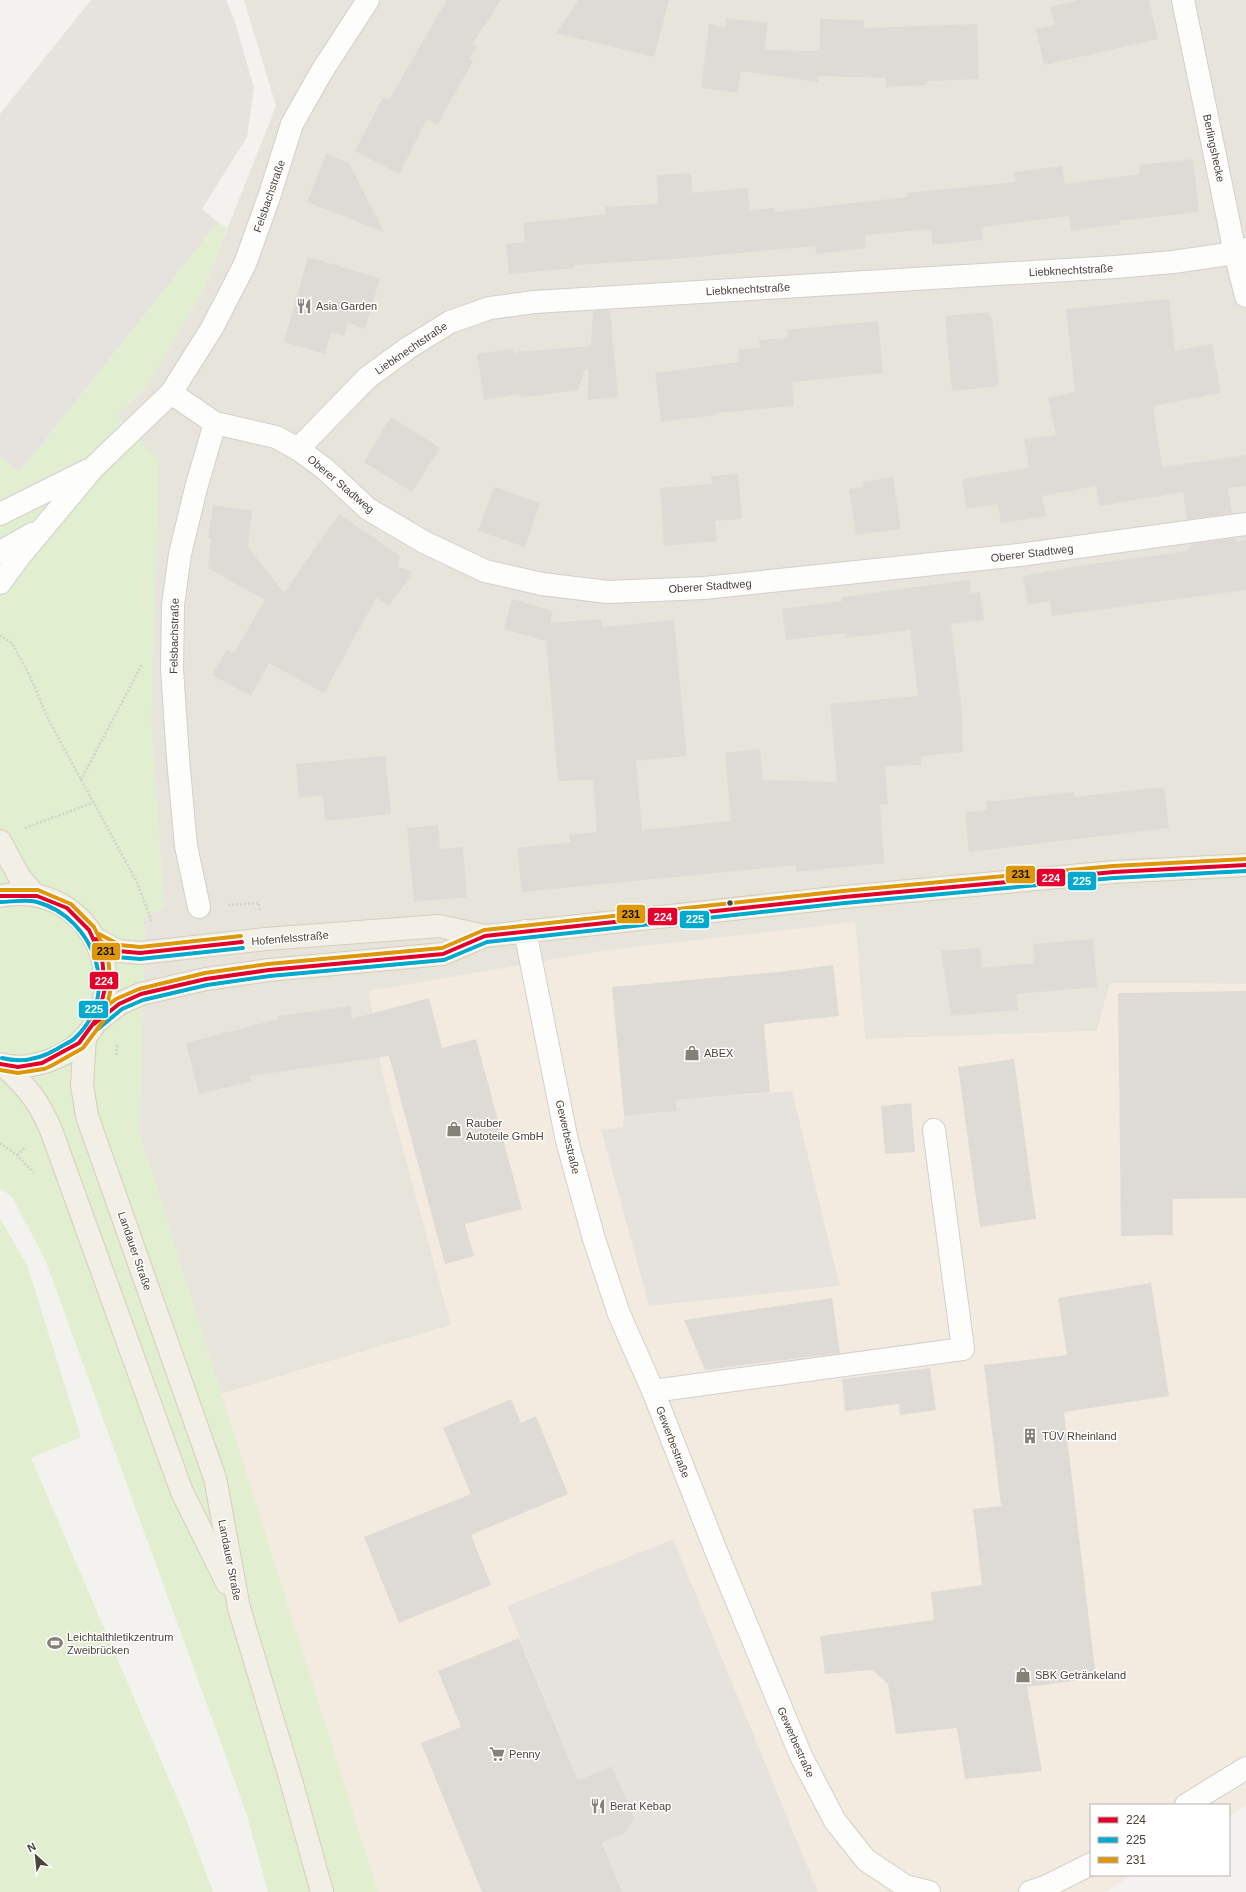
<svg xmlns="http://www.w3.org/2000/svg" width="1246" height="1892" viewBox="0 0 1246 1892" font-family="Arial,sans-serif">
<style>
.residential{fill:#e7e4dc}
.commercial{fill:#f3ebdf}
.green{fill:#e1eecf}
.parking{fill:#e6e3df}
.building{fill:#dedbd6}
.lines{fill:none;stroke-linecap:round;stroke-linejoin:round}
.minor-casing{stroke:#d2d0cb;stroke-width:24}
.major-casing{stroke:#d6cebb;stroke-width:24}
.path{stroke:#d3d2cc;stroke-width:2.5;stroke-dasharray:2 2;stroke-linecap:butt}
.minor{stroke:#fdfdfc;stroke-width:22}
.major{stroke:#f2efe6;stroke-width:22}
.bus-1-casing{stroke:#fff;stroke-width:7}
.bus-2-casing{stroke:#fff;stroke-width:7}
.bus-3-casing{stroke:#fff;stroke-width:7}
.bus-1{stroke:#e4002b;stroke-width:4}
.bus-2{stroke:#00a9ce;stroke-width:4}
.bus-3{stroke:#dd9709;stroke-width:4}
.bus-dot{fill:#4b4439;stroke:#fff;stroke-width:1.5}
.labels{text-anchor:middle;stroke-width:3;stroke-linejoin:round;paint-order:stroke}
.street-label{font-size:11px;fill:#4b4439;stroke:#fff}
.poi-label{font-size:11px;fill:#4b4439;stroke:#fff;text-anchor:start}
.line-badge{stroke:#fff;stroke-width:1.5}
.badge-label{font-size:11px;text-anchor:middle;font-weight:bold;fill:#fff}
.pale-badge-label{font-size:11px;text-anchor:middle;font-weight:bold;fill:#111}
</style>
<rect width="100%" height="100%" fill="#f4f2ee"/>
<path class="residential" d="M 244,0 L 1246,0 L 1246,984 L 1110,983 L 1097,1031 L 865,1039 L 855,922 L 369,991 L 382,1071 L 451,1325 L 221,1394 L 139,1132 L 145,938 L 143,917 L 164,908 L 151,724 L 116,415 L 144,390 L 203,290 L 276,106 Z"/>
<path class="commercial" d="M 855,922 L 865,1039 L 1097,1031 L 1110,983 L 1246,984 L 1246,1805 L 1229,1816 L 1229,1805 L 1091,1805 L 1091,1875 L 1132,1875 L 1105,1892 L 378,1892 L 221,1394 L 451,1325 L 382,1071 L 369,991 L 601,951 Z"/>
<g class="green">
<path d="M 218,222 L 227,228 L 203,290 L 144,390 L 116,415 L 159,460 L 151,724 L 164,908 L 143,917 L 145,938 L 139,1132 L 378,1892 L 268,1892 L 246,1812 L 46,1262 L 12,1196 L 0,1189 L 0,456 L 19,473 Z"/>
<path d="M 0,1218 L 27,1265 L 81,1437 L 31,1458 L 184,1814 L 213,1892 L 0,1892 Z"/>
</g>
<g class="parking">
<path d="M 91,0 L 226,0 L 235,22 L 254,88 L 247,137 L 202,209 L 218,222 L 19,473 L 0,456 L 0,114 Z"/>
<path d="M 792,1091 L 840,1286 L 649,1306 L 601,1130 L 623,1127 L 624,1116 L 677,1111 L 676,1100 Z"/>
<path d="M 673,1539 L 818,1892 L 622,1892 L 602,1843 L 626,1833 L 634,1818 L 612,1766 L 578,1780 L 507,1606 Z"/>
</g>
<g class="building">
<path d="M 447,0 L 501,0 L 472,44 L 477,47 L 469,59 L 473,61 L 437,125 L 427,119 L 399,174 L 355,151 L 383,97 L 389,100 Z"/>
<path d="M 579,0 L 669,0 L 654,57 L 556,33 Z"/>
<path d="M 1080,0 L 1149,0 L 1158,39 L 1044,65 L 1036,29 L 1055,25 L 1050,7 Z"/>
<path d="M 726,18 L 768,23 L 764,50 L 819,51 L 819,55 L 820,19 L 864,20 L 864,28 L 977,24 L 979,79 L 927,81 L 927,85 L 886,87 L 886,78 L 818,76 L 818,82 L 741,71 L 738,93 L 701,88 L 709,24 L 725,28 Z"/>
<path d="M 326,154 L 349,163 L 384,232 L 307,202 Z"/>
<path d="M 1193,159 L 1199,212 L 1119,221 L 1120,224 L 1071,231 L 1069,216 L 982,227 L 983,240 L 932,245 L 931,229 L 865,235 L 866,248 L 816,254 L 815,246 L 673,259 L 574,265 L 574,268 L 509,274 L 506,244 L 525,242 L 523,223 L 606,214 L 605,207 L 658,204 L 657,175 L 691,173 L 692,193 L 748,188 L 750,210 L 774,208 L 774,212 L 907,197 L 907,193 L 1016,182 L 1014,172 L 1062,166 L 1065,184 L 1140,174 L 1139,165 Z"/>
<path d="M 308,257 L 380,278 L 365,329 L 348,323 L 344,336 L 331,332 L 325,354 L 284,342 Z"/>
<path d="M 1169,299 L 1175,351 L 1212,344 L 1221,393 L 1153,406 L 1162,467 L 1246,455 L 1246,486 L 1228,488 L 1232,513 L 1187,520 L 1183,492 L 1099,506 L 1096,486 L 1042,496 L 1046,516 L 1001,523 L 998,504 L 966,509 L 962,479 L 1029,468 L 1024,439 L 1056,435 L 1048,398 L 1075,392 L 1066,309 Z"/>
<path d="M 610,310 L 618,397 L 587,400 L 589,370 L 585,369 L 578,390 L 520,398 L 520,394 L 484,400 L 477,354 L 512,349 L 517,357 L 516,352 L 591,346 L 593,311 Z"/>
<path d="M 988,312 L 989,317 L 992,317 L 999,386 L 952,391 L 945,316 Z"/>
<path d="M 878,321 L 883,373 L 792,382 L 794,406 L 716,413 L 717,415 L 661,422 L 655,373 L 739,362 L 738,350 L 760,348 L 759,340 L 788,338 L 787,330 Z"/>
<path d="M 391,417 L 440,448 L 412,492 L 364,462 Z"/>
<path d="M 738,474 L 742,519 L 715,521 L 717,541 L 664,546 L 660,488 L 712,484 L 711,476 Z"/>
<path d="M 893,477 L 901,529 L 856,535 L 849,489 L 864,487 L 863,482 Z"/>
<path d="M 494,487 L 540,503 L 525,547 L 478,531 Z"/>
<path d="M 213,505 L 252,511 L 248,547 L 284,593 L 339,514 L 400,556 L 398,567 L 413,572 L 389,606 L 376,598 L 324,693 L 269,663 L 251,696 L 212,675 L 227,649 L 234,653 L 265,600 L 208,568 L 211,538 L 208,537 Z"/>
<path d="M 1236,538 L 1236,542 L 1246,540 L 1246,590 L 1052,616 L 1050,601 L 1028,605 L 1023,576 L 1078,566 L 1188,551 L 1187,549 L 1191,548 L 1190,544 Z"/>
<path d="M 969,580 L 971,593 L 980,592 L 984,620 L 951,624 L 962,711 L 963,752 L 921,756 L 921,765 L 885,766 L 888,805 L 880,804 L 884,863 L 796,872 L 796,865 L 522,892 L 517,848 L 570,842 L 569,835 L 597,832 L 593,780 L 558,781 L 546,638 L 545,641 L 504,629 L 512,599 L 553,611 L 550,623 L 601,619 L 602,627 L 674,620 L 687,756 L 636,761 L 642,830 L 731,821 L 725,753 L 760,749 L 763,780 L 837,782 L 830,704 L 918,696 L 910,630 L 847,638 L 846,633 L 786,640 L 782,609 L 842,601 L 842,597 Z"/>
<path d="M 385,756 L 391,814 L 325,821 L 323,795 L 299,798 L 296,764 Z"/>
<path d="M 1164,787 L 1169,828 L 969,852 L 965,812 L 987,810 L 986,802 L 1074,792 L 1074,797 Z"/>
<path d="M 438,825 L 440,849 L 463,847 L 467,897 L 414,902 L 407,828 Z"/>
<path d="M 1093,939 L 1097,987 L 1016,994 L 1018,1010 L 951,1016 L 941,951 L 980,948 L 982,968 L 1035,963 L 1033,944 Z"/>
<path d="M 833,965 L 839,1016 L 764,1024 L 770,1092 L 676,1100 L 677,1111 L 624,1116 L 612,987 L 778,972 Z"/>
<path d="M 1246,991 L 1246,1198 L 1173,1199 L 1173,1235 L 1121,1236 L 1118,993 Z"/>
<path d="M 429,998 L 442,1048 L 476,1039 L 522,1209 L 465,1224 L 474,1256 L 445,1264 L 389,1056 L 250,1076 L 252,1081 L 199,1094 L 186,1043 L 278,1019 L 278,1016 L 350,1006 L 352,1019 Z"/>
<path d="M 1014,1059 L 1036,1219 L 980,1227 L 958,1067 Z"/>
<path d="M 911,1103 L 915,1152 L 885,1154 L 881,1106 Z"/>
<path d="M 1151,1283 L 1169,1396 L 1064,1412 L 1096,1678 L 1027,1687 L 1042,1771 L 965,1779 L 957,1728 L 896,1734 L 888,1684 L 872,1670 L 825,1674 L 820,1636 L 934,1620 L 931,1592 L 982,1585 L 973,1509 L 1001,1506 L 984,1365 L 1067,1355 L 1058,1298 Z"/>
<path d="M 832,1298 L 840,1353 L 705,1370 L 684,1320 Z"/>
<path d="M 930,1368 L 936,1410 L 900,1415 L 899,1404 L 845,1411 L 842,1379 Z"/>
<path d="M 511,1399 L 521,1423 L 536,1416 L 568,1494 L 471,1535 L 491,1585 L 399,1623 L 364,1537 L 471,1494 L 443,1428 Z"/>
<path d="M 519,1638 L 578,1780 L 612,1766 L 634,1818 L 626,1833 L 602,1843 L 622,1892 L 482,1892 L 421,1743 L 461,1727 L 438,1671 Z"/>
</g>
<g class="lines">
<defs>
<g id="minor">
<path d="M 1183,0 L 1235,253 L 1246,296"/>
<path d="M 171,393 L 215,423 L 276,437 L 298,449 L 325,469 L 368,509 L 424,542 L 485,571 L 542,584 L 608,592 L 704,588 L 1019,555 L 1246,524"/>
<path d="M 298,449 L 367,378 L 408,348 L 450,322 L 490,308 L 534,302 L 1115,267 L 1173,262 L 1235,253 L 1246,249"/>
<path d="M 0,514 L 86,471"/>
<path d="M 0,552 L 32,534"/>
<path d="M 0,583 L 19,557 L 94,467 L 171,393 L 212,328 L 245,264 L 270,194 L 292,124 L 322,71 L 368,0"/>
<path d="M 199,907 L 186,846 L 178,759 L 172,668 L 173,605 L 180,554 L 196,488 L 215,423"/>
<path d="M 525,931 L 567,1141 L 594,1239 L 619,1314 L 653,1391 L 716,1551 L 801,1756 L 835,1821 L 866,1860 L 905,1886 L 929,1892"/>
<path d="M 653,1391 L 963,1349 L 934,1130"/>
<path d="M 1186,1805 L 1246,1768"/>
<path d="M 1030,1892 L 1045,1887 L 1091,1864"/>
</g>
<g id="major">
<path d="M 0,841 L 20,878 L 34,894"/>
<path d="M 0,896 C 107,876 149,1025 48,1061 C 33,1066 15,1069 0,1064"/>
<path d="M 96,939 L 118,951 L 140,953 L 266,939 L 439,926 L 485,936"/>
<path d="M 94,1024 L 119,1004 L 141,994 L 171,987 L 206,979 L 269,970 L 443,954 L 485,936 L 844,897 L 1114,872 L 1246,865"/>
<path d="M 85,1037 L 82,1085 L 87,1116 L 215,1478 L 239,1608 L 292,1784 L 322,1892"/>
<path d="M 4,1066 C 28,1088 38,1100 51,1130 L 182,1492 L 227,1583"/>
</g>
</defs>
<use href="#minor" class="minor-casing"/>
<use href="#major" class="major-casing"/>
<g class="path">
<path d="M 0,635 L 12,643 L 31,678 L 48,719 L 137,882 L 152,922"/>
<path d="M 81,780 L 142,664"/>
<path d="M 25,828 L 92,803"/>
<path d="M 228,905 L 259,903 L 260,910"/>
<path d="M 116,1055 L 117,1044"/>
<path d="M 0,1143 L 17,1155 L 34,1173"/>
<path d="M 17,1155 L 26,1147"/>
</g>
<use href="#minor" class="minor"/>
<use href="#major" class="major"/>
<defs>
<g id="bus-1">
<path d="M 0,896 L 37,896 L 67,908 L 89,930 L 102,958 L 105,988 L 98,1017 L 79,1043 L 42,1063 L 18,1067 L 0,1064"/>
<path d="M 96,939 L 118,951 L 140,953 L 242,942"/>
<path d="M 94,1024 L 119,1004 L 141,994 L 206,979 L 269,970 L 443,954 L 485,936 L 844,897 L 1114,872 L 1246,865"/>
</g>
<g id="bus-2">
<path d="M 0,902 C 11,902 26,899 37,902 C 95,918 122,994 75,1038 C 71,1042 63,1045 57,1049 C 40,1059 21,1063 2,1058"/>
<path d="M 93,944 L 116,957 L 140,959 L 243,948"/>
<path d="M 98,1029 L 122,1009 L 143,1000 L 207,985 L 270,976 L 444,960 L 487,942 L 845,903 L 1114,878 L 1246,871"/>
</g>
<g id="bus-3">
<path d="M 0,890 L 38,890 L 71,904 L 94,927 L 108,956 L 111,988 L 104,1020 L 83,1048 L 51,1066 L 44,1069 L 18,1073 L 0,1070"/>
<path d="M 99,934 L 120,945 L 140,947 L 241,936"/>
<path d="M 90,1019 L 116,999 L 139,989 L 205,973 L 268,964 L 442,948 L 484,930 L 843,891 L 1113,866 L 1246,859"/>
</g>
</defs>
<use href="#bus-1" class="bus-1-casing"/>
<use href="#bus-2" class="bus-2-casing"/>
<use href="#bus-3" class="bus-3-casing"/>
<use href="#bus-1" class="bus-1"/>
<use href="#bus-2" class="bus-2"/>
<use href="#bus-3" class="bus-3"/>
</g>
<defs>
<symbol id="restaurant-bare" viewBox="-9 -9 18 18"><path d="M-5-6h1v4h1v-4h1v4h1v-4h1v5L-1.5 .5V6h-2V.5L-5-1ZM5-6V6H3V1.5H1.5Q1.5-4 5-6Z" fill="#868178" stroke="#fff" stroke-width="2.5" paint-order="stroke"/></symbol>
<symbol id="shop-bare" viewBox="-9 -9 18 18"><path d="M-5-2.5h2.3a2.7 3.5 0 0 1 5.4 0H5L5.5 6h-11ZM-1.5-2.5h3a1.5 2.3 0 0 0-3 0Z" fill="#868178" stroke="#fff" stroke-width="2.5" paint-order="stroke"/></symbol>
<symbol id="building-bare" viewBox="-9 -9 18 18"><path d="M-4-6H4V6H1V3H-1V6H-4ZM-2.5-4.3h1.7v1.8h-1.7ZM.8-4.3h1.7v1.8H.8ZM-2.5-1h1.7V.8h-1.7ZM.8-1h1.7V.8H.8Z" fill="#868178" stroke="#fff" stroke-width="2.5" paint-order="stroke"/></symbol>
<symbol id="stadium-bare" viewBox="-9 -9 18 18"><path d="M0-5a6.5 5 0 1 0 0 10a6.5 5 0 1 0 0-10ZM-3.5-1.8h7v3.6h-7Z" fill="#868178" stroke="#fff" stroke-width="2.5" paint-order="stroke"/></symbol>
<symbol id="supermarket-bare" viewBox="-9 -9 18 18"><path d="M-6-5.5h2.5l.6 2H6L4.5 2H-2.5L-4.4-4H-6ZM-1.5 3.2a1.3 1.3 0 1 0 .1 0ZM3 3.2a1.3 1.3 0 1 0 .1 0Z" fill="#868178" stroke="#fff" stroke-width="2.5" paint-order="stroke"/></symbol>
</defs>
<g fill-rule="evenodd">
<use href="#restaurant-bare" x="293" y="295" width="22" height="22"/>
<use href="#shop-bare" x="681" y="1042" width="22" height="22"/>
<use href="#shop-bare" x="443" y="1118" width="22" height="22"/>
<use href="#building-bare" x="1019" y="1425" width="22" height="22"/>
<use href="#stadium-bare" x="44" y="1632" width="22" height="22"/>
<use href="#shop-bare" x="1012" y="1664" width="22" height="22"/>
<use href="#supermarket-bare" x="486" y="1743" width="22" height="22"/>
<use href="#restaurant-bare" x="587" y="1795" width="22" height="22"/>
</g>
<circle class="bus-dot" cx="730" cy="903" r="3.5"/>
<g class="labels">
<g class="street-label">
<text transform="translate(1214 148) rotate(78)" y="4">Berlingshecke</text>
<text transform="translate(269 196) rotate(-71)" y="4">Felsbachstraße</text>
<text transform="translate(1071 270) rotate(-3)" y="4">Liebknechtstraße</text>
<text transform="translate(748 289) rotate(-3)" y="4">Liebknechtstraße</text>
<text transform="translate(411 348) rotate(-34)" y="4">Liebknechtstraße</text>
<text transform="translate(341 484) rotate(40)" y="4">Oberer Stadtweg</text>
<text transform="translate(1032 553) rotate(-7)" y="4">Oberer Stadtweg</text>
<text transform="translate(710 586) rotate(-4)" y="4">Oberer Stadtweg</text>
<text transform="translate(174 636) rotate(-89)" y="4">Felsbachstraße</text>
<text transform="translate(290 938) rotate(-5)" y="4">Hofenfelsstraße</text>
<text transform="translate(568 1137) rotate(77)" y="4">Gewerbestraße</text>
<text transform="translate(135 1251) rotate(71)" y="4">Landauer Straße</text>
<text transform="translate(673 1442) rotate(69)" y="4">Gewerbestraße</text>
<text transform="translate(230 1560) rotate(79)" y="4">Landauer Straße</text>
<text transform="translate(796 1742) rotate(66)" y="4">Gewerbestraße</text>
</g>
<g class="poi-label">
<text x="316" y="310">Asia Garden</text>
<text x="704" y="1057">ABEX</text>
<text x="466" y="1127">Rauber<tspan x="466" dy="13">Autoteile GmbH</tspan></text>
<text x="1042" y="1440">TÜV Rheinland</text>
<text x="67" y="1641">Leichtalthletikzentrum<tspan x="67" dy="13">Zweibrücken</tspan></text>
<text x="1035" y="1679">SBK Getränkeland</text>
<text x="509" y="1758">Penny</text>
<text x="610" y="1810">Berat Kebap</text>
</g>
</g>
<g class="line-badge">
<rect x="1005" y="865" width="31" height="19" rx="4" fill="#dd9709"/>
<rect x="1036" y="868" width="30" height="19" rx="4" fill="#e4002b"/>
<rect x="1067" y="871" width="30" height="20" rx="4" fill="#00a9ce"/>
<rect x="616" y="904" width="30" height="20" rx="4" fill="#dd9709"/>
<rect x="647" y="907" width="31" height="19" rx="4" fill="#e4002b"/>
<rect x="679" y="910" width="31" height="19" rx="4" fill="#00a9ce"/>
<rect x="91" y="942" width="30" height="19" rx="4" fill="#dd9709"/>
<rect x="89" y="971" width="30" height="19" rx="4" fill="#e4002b"/>
<rect x="78" y="1000" width="31" height="19" rx="4" fill="#00a9ce"/>
</g>
<g class="badge-label">
<text x="1051" y="882">224</text>
<text x="1082" y="885">225</text>
<text x="663" y="921">224</text>
<text x="695" y="923">225</text>
<text x="104" y="985">224</text>
<text x="94" y="1013">225</text>
</g>
<g class="pale-badge-label">
<text x="1021" y="878">231</text>
<text x="631" y="918">231</text>
<text x="106" y="955">231</text>
</g>
<rect x="1090" y="1804" width="140" height="72" fill="#ffffff" stroke="#b7b4b0"/>
<rect x="1098" y="1817" width="20" height="6" fill="#e4002b" stroke="#b7b4b0"/>
<text x="1126" y="1824" font-size="12" fill="#4b4439">224</text>
<rect x="1098" y="1837" width="20" height="6" fill="#00a9ce" stroke="#b7b4b0"/>
<text x="1126" y="1844" font-size="12" fill="#4b4439">225</text>
<rect x="1098" y="1857" width="20" height="6" fill="#dd9709" stroke="#b7b4b0"/>
<text x="1126" y="1864" font-size="12" fill="#4b4439">231</text>
<g transform="translate(36 1856) rotate(333)" stroke="#ffffff" stroke-width="3" paint-order="stroke">
<path d="M0-3L7 15L0 10L-7 15Z" fill="#4b4439"/>
<text y="-6" font-size="11" font-weight="bold" text-anchor="middle" fill="#4b4439">N</text>
</g>
</svg>
